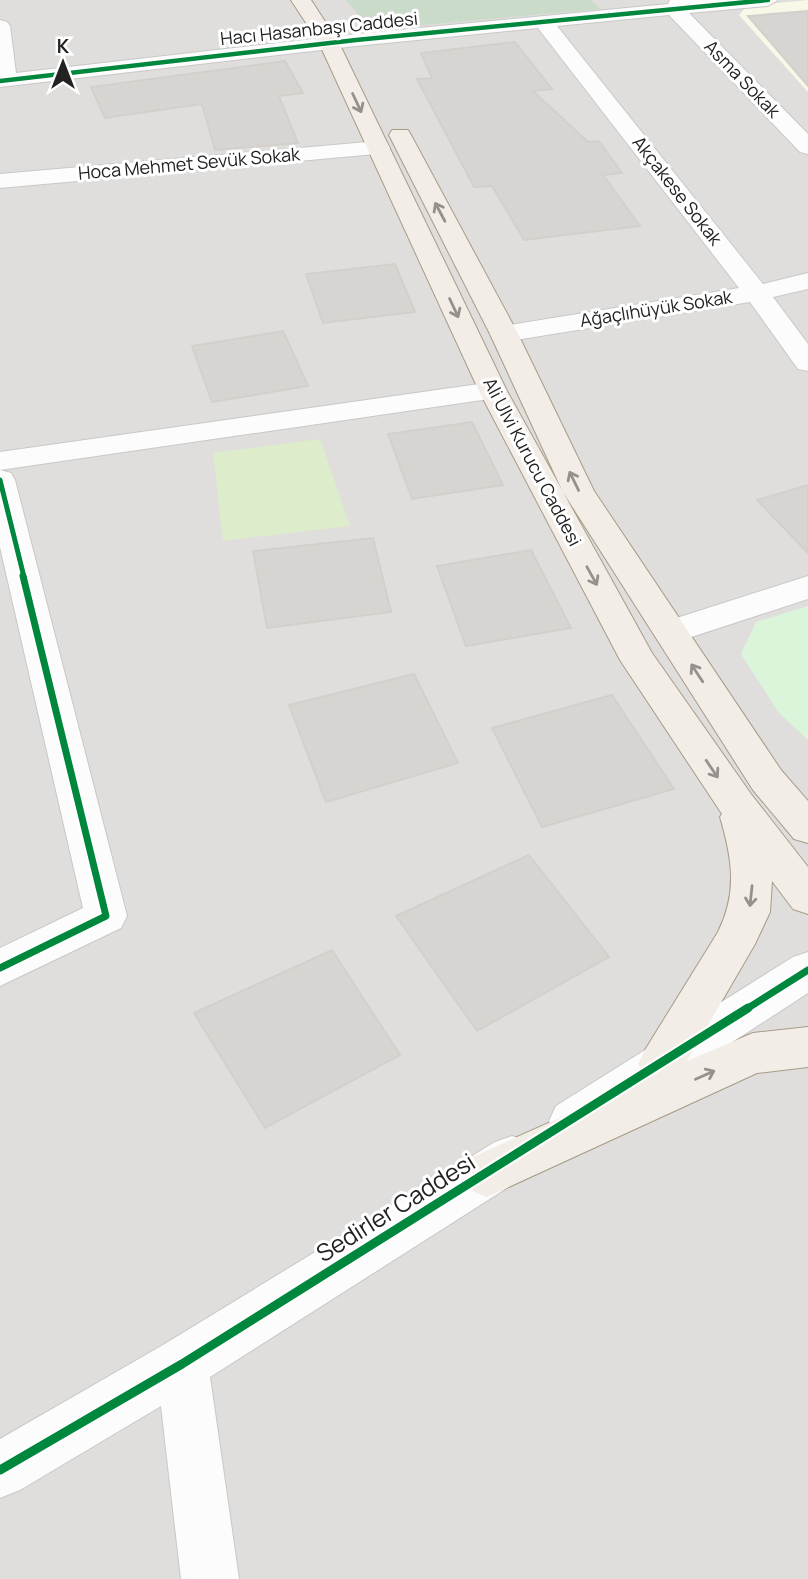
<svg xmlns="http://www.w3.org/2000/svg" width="808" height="1579" viewBox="0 0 808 1579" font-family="Manrope,sans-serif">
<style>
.residential{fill:#dfdedc}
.education{fill:#f8f7e8}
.grass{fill:#ddeccb}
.cemetery{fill:#cadbca}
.park{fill:#daf5da}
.building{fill:#d7d4d2;stroke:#d3d0cc;stroke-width:2}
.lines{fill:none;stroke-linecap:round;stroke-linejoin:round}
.minor-casing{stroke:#c9c8c7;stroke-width:2}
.major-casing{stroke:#a79c86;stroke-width:2}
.minor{fill:#fdfcfc;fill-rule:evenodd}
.major{fill:#f3ede7;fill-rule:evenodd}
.cycleway-far3-casing{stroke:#fff;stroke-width:7}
.cycleway-far2-casing{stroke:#fff;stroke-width:9}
.cycleway-far1-casing{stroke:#fff;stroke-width:11}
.cycleway-casing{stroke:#fff;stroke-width:13}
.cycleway-far3{stroke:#00873e;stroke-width:4.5}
.cycleway-far2{stroke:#00873e;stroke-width:5}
.cycleway-far1{stroke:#00873e;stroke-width:7}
.cycleway{stroke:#00873e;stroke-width:9}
.oneway{stroke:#95928e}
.labels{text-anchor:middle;stroke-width:6;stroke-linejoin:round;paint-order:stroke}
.far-street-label{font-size:18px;fill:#222;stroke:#fff}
.near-street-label{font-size:24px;fill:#222;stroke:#fff}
</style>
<rect width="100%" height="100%" fill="#f0eeeb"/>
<rect class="residential" x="0" y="0" width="808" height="1579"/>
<path class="education" d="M 808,0 L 808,92 L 739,15 L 747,6 Z"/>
<path class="grass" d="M 320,439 L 350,526 L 223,541 L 213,453 Z"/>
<path class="cemetery" d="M 346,0 L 591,0 L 601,9 L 389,28 L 364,21 Z"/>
<path class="park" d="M 808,606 L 808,740 L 779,713 L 741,654 L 756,622 Z"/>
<g class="building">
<path d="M 808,11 L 808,86 L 748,16 Z"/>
<path d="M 515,42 L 552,89 L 533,91 L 588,142 L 599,141 L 622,173 L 603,175 L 640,226 L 524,240 L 492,186 L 474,187 L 417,79 L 432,78 L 421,53 Z"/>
<path d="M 285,61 L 303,93 L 279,96 L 298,143 L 215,150 L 202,104 L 105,118 L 91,87 Z"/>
<path d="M 395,264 L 415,312 L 323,323 L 306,274 Z"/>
<path d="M 283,331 L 308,386 L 212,402 L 192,346 Z"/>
<path d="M 472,422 L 503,485 L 412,499 L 388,434 Z"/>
<path d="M 808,485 L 808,553 L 757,500 Z"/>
<path d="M 373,538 L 391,612 L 267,628 L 253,551 Z"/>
<path d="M 531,550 L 571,628 L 466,646 L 437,566 Z"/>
<path d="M 414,674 L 458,763 L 326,802 L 289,705 Z"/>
<path d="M 612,695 L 674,789 L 542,827 L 492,728 Z"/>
<path d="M 529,855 L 609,957 L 477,1031 L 396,916 Z"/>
<path d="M 332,950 L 400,1055 L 265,1128 L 194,1013 Z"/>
</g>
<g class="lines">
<defs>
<g id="minor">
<path d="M 670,0 L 778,0 L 768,6 L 689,13 L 808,134 L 808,154 L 800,152 L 669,15 L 557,26 L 763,284 L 808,273 L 808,289 L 773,297 L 808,344 L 808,371 L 798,369 L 750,302 L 504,342 L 494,340 L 490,334 L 494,328 L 504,326 L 739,288 L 538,28 L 356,46 L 0,87 L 0,20 L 7,22 L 10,26 L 16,73 L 356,34 L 668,4 Z"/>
<path d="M 379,141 L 387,143 L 390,148 L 387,153 L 0,188 L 0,174 Z"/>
<path d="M 493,382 L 503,385 L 507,391 L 503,397 L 0,470 L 0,452 Z"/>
<path d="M 0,470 L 11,473 L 15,480 L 127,916 L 121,928 L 0,986 L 0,948 L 83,908 L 0,547 Z"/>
<path d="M 808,576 L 808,599 L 670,644 L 658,640 L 653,632 L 658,624 Z"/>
<path d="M 808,952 L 808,993 L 588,1136 L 572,1143 L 556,1136 L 549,1121 L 556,1106 L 793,957 Z"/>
<path d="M 512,1136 L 529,1142 L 536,1158 L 529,1174 L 210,1377 L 239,1579 L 181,1579 L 161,1406 L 20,1490 L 0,1498 L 0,1439 L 163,1345 L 495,1142 Z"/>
</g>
<path id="major" d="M 291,0 L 311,0 L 339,43 L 507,391 L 562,490 L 490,334 L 389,135 L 392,130 L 408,130 L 411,135 L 518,334 L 594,491 L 781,770 L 808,801 L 808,843 L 794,839 L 753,790 L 563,492 L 652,653 L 751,794 L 808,867 L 808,914 L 793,909 L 772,881 L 770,912 L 755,944 L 687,1061 L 753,1033 L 808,1027 L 808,1067 L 757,1073 L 487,1197 L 470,1190 L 463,1174 L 470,1158 L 647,1079 L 638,1064 L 645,1050 L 718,932 C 738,892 732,858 720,817 L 722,814 L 620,660 L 479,391 L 319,43 Z"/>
</defs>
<use href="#minor" class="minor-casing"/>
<use href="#major" class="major-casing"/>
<use href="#minor" class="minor"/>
<use href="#major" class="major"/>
<defs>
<path id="cycleway-far3" d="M 0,81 L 356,40 L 768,0"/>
<path id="cycleway-far2" d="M 0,480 L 24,577"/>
<g id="cycleway-far1">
<path d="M 0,968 L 106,916 L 23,576"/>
<path d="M 745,1010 L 808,970"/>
</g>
<path id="cycleway" d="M 0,1470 L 182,1364 L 748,1008"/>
</defs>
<use href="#cycleway-far3" class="cycleway-far3-casing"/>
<use href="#cycleway-far2" class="cycleway-far2-casing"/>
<use href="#cycleway-far1" class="cycleway-far1-casing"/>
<use href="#cycleway" class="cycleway-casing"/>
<use href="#cycleway-far3" class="cycleway-far3"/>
<use href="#cycleway-far2" class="cycleway-far2"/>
<use href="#cycleway-far1" class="cycleway-far1"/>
<use href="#cycleway" class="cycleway"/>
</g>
<defs><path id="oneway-shaft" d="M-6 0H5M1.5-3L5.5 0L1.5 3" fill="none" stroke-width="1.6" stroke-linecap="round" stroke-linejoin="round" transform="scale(1.75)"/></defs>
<g class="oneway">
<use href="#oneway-shaft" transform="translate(357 103) rotate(65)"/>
<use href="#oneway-shaft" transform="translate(440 212) rotate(-118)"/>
<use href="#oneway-shaft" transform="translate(454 308) rotate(65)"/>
<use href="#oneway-shaft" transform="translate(574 481) rotate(-116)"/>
<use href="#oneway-shaft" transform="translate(592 576) rotate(61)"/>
<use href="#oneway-shaft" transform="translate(697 673) rotate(-123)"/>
<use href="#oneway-shaft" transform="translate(712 769) rotate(56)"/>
<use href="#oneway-shaft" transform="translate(751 896) rotate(96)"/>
<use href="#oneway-shaft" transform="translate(705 1075) rotate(-24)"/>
</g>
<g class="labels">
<g class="far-street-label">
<text transform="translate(319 29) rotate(-6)" y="6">Hacı Hasanbaşı Caddesi</text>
<text transform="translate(742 79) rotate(46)" y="6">Asma Sokak</text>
<text transform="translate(189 164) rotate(-5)" y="6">Hoca Mehmet Sevük Sokak</text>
<text transform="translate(677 191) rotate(52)" y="6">Akçakese Sokak</text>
<text transform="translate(656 309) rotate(-9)" y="6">Ağaçlıhüyük Sokak</text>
<text transform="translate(532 462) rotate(62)" y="6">Ali Ulvi Kurucu Caddesi</text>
</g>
<g class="near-street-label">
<text transform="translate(396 1208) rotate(-32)" y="8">Sedirler Caddesi</text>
</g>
</g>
<g transform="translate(63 63)" stroke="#ffffff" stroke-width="5" paint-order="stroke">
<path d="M0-5L12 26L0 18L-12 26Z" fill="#222222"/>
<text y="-10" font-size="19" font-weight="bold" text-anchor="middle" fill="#222222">K</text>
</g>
</svg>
